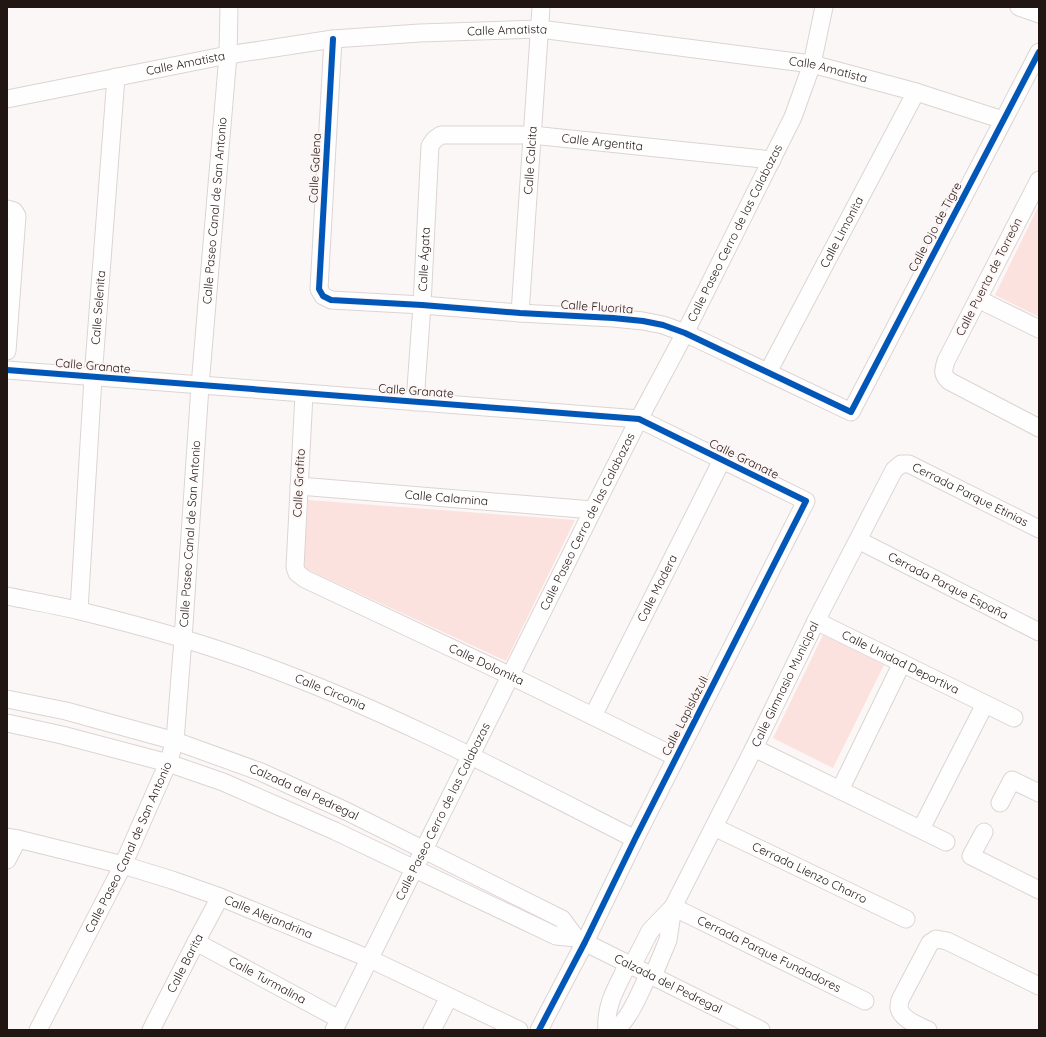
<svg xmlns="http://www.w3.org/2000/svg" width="1046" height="1037" viewBox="0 0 1046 1037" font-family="Quicksand,sans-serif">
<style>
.park{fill:#fce2de}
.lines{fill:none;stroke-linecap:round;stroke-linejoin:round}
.minor-casing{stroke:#dcd4d2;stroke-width:19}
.minor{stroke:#fffefe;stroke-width:17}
.cycleway-casing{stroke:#fef6f5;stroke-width:8}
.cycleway{stroke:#0057b8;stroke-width:6}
.labels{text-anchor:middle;stroke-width:3.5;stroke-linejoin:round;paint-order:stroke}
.street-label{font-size:12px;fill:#221613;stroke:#fef6f5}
</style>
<rect width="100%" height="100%" fill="#fcf7f7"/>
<g class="park">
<path d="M 1039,205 L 1039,317 L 995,295 Z"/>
<path d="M 308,500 L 575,520 L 506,661 L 304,568 Z"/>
<path d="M 823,635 L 884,665 L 833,768 L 773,738 Z"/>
</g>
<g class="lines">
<defs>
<g id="minor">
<path d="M 1019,7 L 1039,14"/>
<path d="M 333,39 L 319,289 L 323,296 L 331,300 L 422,305 L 520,313 L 613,318 L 643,321 L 663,325 L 685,333 L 851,412 L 1039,52"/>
<path id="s1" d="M 7,99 L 228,55 L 333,39 L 420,33 L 540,29 L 812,64 L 916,92 L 1003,120"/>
<path d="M 1039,180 L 946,361 C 943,371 942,374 949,381 L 1039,428"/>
<path d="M 7,209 L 14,211 L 17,216 L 7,351"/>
<path d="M 978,299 L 1039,329"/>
<path id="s2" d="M 520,313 L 541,7"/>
<path d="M 7,370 L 639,419 L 806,501 L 635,839 L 585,942 L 539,1030"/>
<path id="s3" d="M 768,372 L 916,92"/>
<path id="s4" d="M 304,394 L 295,567 L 297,573 L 305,579 L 511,676 L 676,757"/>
<path id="s5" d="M 415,402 L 422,305 L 430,146 L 434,140 L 441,135 L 532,135 L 772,160"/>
<path id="s6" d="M 299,486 L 593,510"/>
<path id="s7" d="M 858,540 L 1039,632"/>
<path id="s8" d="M 7,596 C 31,601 56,605 80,611 C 142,626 203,643 262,665 C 391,712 513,777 635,839"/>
<path id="s9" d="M 79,610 L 93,378 L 116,77"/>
<path id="s10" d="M 816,621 L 1014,718"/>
<path id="s11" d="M 7,699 L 66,711 L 175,741 L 261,772 L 348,812 L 562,919 L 576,938"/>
<path id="s12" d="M 593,716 L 722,460"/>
<path id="s13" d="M 7,723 L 62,735 L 168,763 L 223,782 L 335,831 L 556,936 L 576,938 L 761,1030"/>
<path d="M 754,748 L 946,842"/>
<path d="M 840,790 L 902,663"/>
<path d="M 1000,803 L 1012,780 L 1039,793"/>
<path id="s14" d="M 714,827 L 906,919"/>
<path d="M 921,829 L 985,704"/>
<path d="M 984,832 L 971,856 L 1039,890"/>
<path id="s15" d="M 7,837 L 18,839 L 123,865 L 172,880 L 220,897 L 370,959 L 519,1030"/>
<path d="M 7,860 L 18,839"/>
<path id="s16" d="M 673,907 L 865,1001"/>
<path id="s17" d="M 196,942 L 339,1019"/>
<path id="s18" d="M 632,966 L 650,931 L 673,907 L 754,748 L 816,621 L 894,470 L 901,464 L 909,464 L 1039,529"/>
<path d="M 653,976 L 668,940 L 673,907"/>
<path id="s19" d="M 38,1030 L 123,865 L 168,763 L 175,741 L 183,639 L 200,386 L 228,55 L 229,7"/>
<path id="s20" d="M 151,1030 L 196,942 L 220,897"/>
<path id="s21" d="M 334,1030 L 593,510 L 639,419 L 685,333 L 793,117 L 812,64 L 824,7"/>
<path d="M 432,1030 L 449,997"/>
<path d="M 607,1030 C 605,1004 617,987 628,964"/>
<path d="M 615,1030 C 632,1016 639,993 649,974"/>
<path d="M 928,1030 C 919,1026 901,1019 899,1008 C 899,1005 900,1000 901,998 L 930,943 L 936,939 L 947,941 L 1039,986"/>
</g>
</defs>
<use href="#minor" class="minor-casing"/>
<use href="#minor" class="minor"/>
<defs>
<g id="cycleway">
<path d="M 333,39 L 319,289 L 323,296 L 331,300 L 422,305 L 520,313 L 613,318 L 643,321 L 663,325 L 685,333 L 851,412 L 1039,52"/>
<path d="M 7,370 L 639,419 L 806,501 L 635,839 L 585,942 L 539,1030"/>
</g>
</defs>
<use href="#cycleway" class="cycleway-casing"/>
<use href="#cycleway" class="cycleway"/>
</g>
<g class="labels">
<g class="street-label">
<text dy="4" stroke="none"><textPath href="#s1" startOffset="506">Calle Amatista</textPath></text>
<text dy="4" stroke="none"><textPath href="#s1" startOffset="182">Calle Amatista</textPath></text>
<text dy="4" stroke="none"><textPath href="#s1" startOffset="830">Calle Amatista</textPath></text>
<text dy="4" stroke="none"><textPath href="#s5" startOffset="434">Calle Argentita</textPath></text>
<text dy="4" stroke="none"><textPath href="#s2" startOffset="153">Calle Calcita</textPath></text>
<text transform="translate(315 168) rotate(-87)" y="4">Calle Galena</text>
<text dy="4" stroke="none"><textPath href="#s19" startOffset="852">Calle Paseo Canal de San Antonio</textPath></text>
<text transform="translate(935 227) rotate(-62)" y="4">Calle Ojo de Tigre</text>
<text dy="4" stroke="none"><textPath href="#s3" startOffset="158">Calle Limonita</textPath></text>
<text dy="4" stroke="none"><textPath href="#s21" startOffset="892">Calle Paseo Cerro de las Calabazas</textPath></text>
<text dy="4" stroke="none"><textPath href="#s5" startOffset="143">Calle Ágata</textPath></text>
<text transform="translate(989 277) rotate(-63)" y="4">Calle Puerta de Torreón</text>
<text transform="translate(597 307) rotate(4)" y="4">Calle Fluorita</text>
<text dy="4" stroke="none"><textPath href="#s9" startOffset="303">Calle Selenita</textPath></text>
<text transform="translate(93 366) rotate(5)" y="4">Calle Granate</text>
<text transform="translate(416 391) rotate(4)" y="4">Calle Granate</text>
<text transform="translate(744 459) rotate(26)" y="4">Calle Granate</text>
<text transform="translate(299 483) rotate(-87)" y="4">Calle Grafito</text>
<text dy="4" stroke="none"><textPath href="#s18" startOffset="648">Cerrada Parque Etinias</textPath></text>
<text dy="4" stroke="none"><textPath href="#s6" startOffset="148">Calle Calamina</textPath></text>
<text dy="4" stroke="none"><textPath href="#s21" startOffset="568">Calle Paseo Cerro de las Calabazas</textPath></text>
<text dy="4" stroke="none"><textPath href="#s19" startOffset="528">Calle Paseo Canal de San Antonio</textPath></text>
<text dy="4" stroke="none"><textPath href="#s7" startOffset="101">Cerrada Parque España</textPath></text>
<text dy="4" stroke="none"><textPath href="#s12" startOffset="143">Calle Madera</textPath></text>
<text dy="4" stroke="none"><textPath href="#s10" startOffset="94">Calle Unidad Deportiva</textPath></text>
<text dy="4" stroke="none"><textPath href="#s4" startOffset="390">Calle Dolomita</textPath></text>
<text dy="4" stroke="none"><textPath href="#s18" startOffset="322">Calle Gimnasio Municipal</textPath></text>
<text dy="4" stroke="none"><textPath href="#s8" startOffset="338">Calle Circonia</textPath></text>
<text transform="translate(685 716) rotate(-63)" y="4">Calle Lapislázuli</text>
<text dy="4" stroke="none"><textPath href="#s11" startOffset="312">Calzada del Pedregal</textPath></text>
<text dy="4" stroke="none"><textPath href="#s21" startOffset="244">Calle Paseo Cerro de las Calabazas</textPath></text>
<text dy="4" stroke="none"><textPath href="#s19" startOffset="204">Calle Paseo Canal de San Antonio</textPath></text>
<text dy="4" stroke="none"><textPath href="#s14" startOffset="106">Cerrada Lienzo Charro</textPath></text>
<text dy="4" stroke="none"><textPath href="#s15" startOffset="274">Calle Alejandrina</textPath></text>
<text dy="4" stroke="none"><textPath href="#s16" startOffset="107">Cerrada Parque Fundadores</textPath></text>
<text dy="4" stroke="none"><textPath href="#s20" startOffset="75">Calle Barita</textPath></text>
<text dy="4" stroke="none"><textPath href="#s17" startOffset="81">Calle Turmalina</textPath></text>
<text dy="4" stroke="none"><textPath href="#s13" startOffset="714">Calzada del Pedregal</textPath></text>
</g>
</g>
<rect width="1046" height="1037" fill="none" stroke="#221613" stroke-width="16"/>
</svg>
